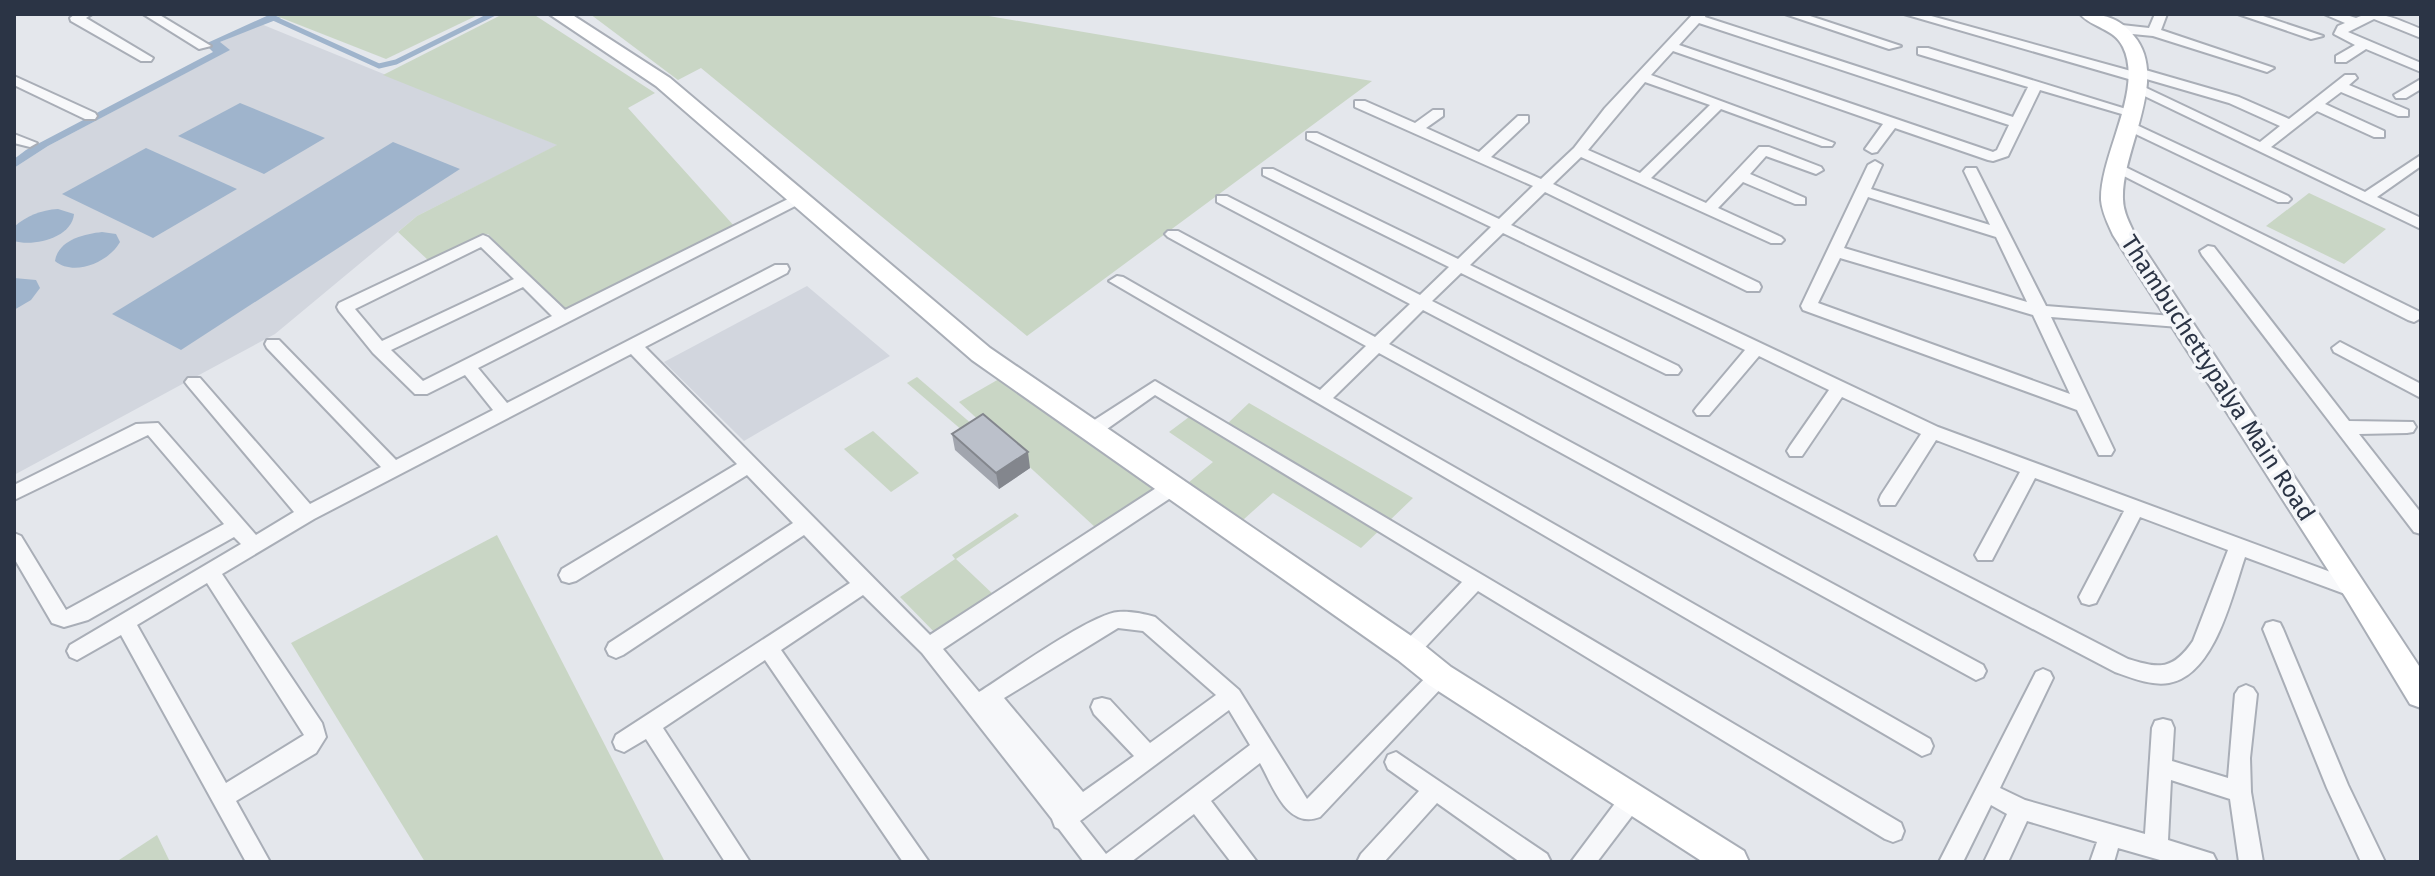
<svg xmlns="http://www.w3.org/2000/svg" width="2435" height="876" viewBox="0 0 2435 876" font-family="'Fira Sans',sans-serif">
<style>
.built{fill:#d2d6de}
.green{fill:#c9d6c5}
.water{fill:#9fb4cc}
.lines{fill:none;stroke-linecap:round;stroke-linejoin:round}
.stream{stroke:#9fb4cc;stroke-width:5}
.street-casing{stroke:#a9aeb7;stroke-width:4}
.secondary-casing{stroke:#a9aeb7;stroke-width:4}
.street{fill:#f7f8fa;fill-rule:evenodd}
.secondary{fill:#fff;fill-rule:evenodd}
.wall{fill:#a1a5ae}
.shaded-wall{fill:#83868d}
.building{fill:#bbc0ca;stroke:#83868d;stroke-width:2}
.labels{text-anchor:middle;stroke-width:7;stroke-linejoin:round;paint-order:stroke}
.street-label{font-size:24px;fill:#2b3445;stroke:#f4f6f9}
</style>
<rect width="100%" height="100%" fill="#e4e7ec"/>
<g class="built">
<path d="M 261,24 L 558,145 L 417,216 L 275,334 L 14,475 L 14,168 L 48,146 L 229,50 L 218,43 Z"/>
<path d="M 807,286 L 890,356 L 744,441 L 664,362 Z"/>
</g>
<g class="green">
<path d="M 276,14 L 480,14 L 386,59 L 274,15 Z"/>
<path d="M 503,14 L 533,14 L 655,93 L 628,108 L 735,227 L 564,312 L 488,234 L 429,261 L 398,232 L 417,216 L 557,145 L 383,75 Z"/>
<path d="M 590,14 L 977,14 L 1372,81 L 1027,336 L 701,68 L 678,80 Z"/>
<path d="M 2309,193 L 2386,229 L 2344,264 L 2266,226 Z"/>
<path d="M 917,377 L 980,431 L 970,437 L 907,383 Z"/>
<path d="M 999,379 L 1162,487 L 1096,528 L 959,402 Z"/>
<path d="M 1249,403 L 1413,498 L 1361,548 L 1273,493 L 1243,520 L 1188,483 L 1213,462 L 1169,432 L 1201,408 L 1228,423 Z"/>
<path d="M 873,431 L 919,473 L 891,492 L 844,449 Z"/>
<path d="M 1015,513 L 1019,516 L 956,559 L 996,597 L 939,637 L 900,597 L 955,559 L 952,555 Z"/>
<path d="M 497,535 L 514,568 L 665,862 L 425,862 L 291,643 Z"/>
<path d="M 157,835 L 170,862 L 116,862 Z"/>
</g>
<g class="water">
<path d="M 271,14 L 281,18 L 220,42 L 230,50 L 48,146 L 14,168 L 14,159 L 26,150 L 213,52 L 205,44 Z"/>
<path d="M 240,103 L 325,138 L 264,174 L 178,136 Z"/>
<path d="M 393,142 L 460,169 L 181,350 L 112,314 Z"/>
<path d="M 146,148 L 237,189 L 153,238 L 62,194 Z"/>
<path d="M 58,209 L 74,214 C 72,238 33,247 14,241 L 14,227 C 26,216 41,210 58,209 Z"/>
<path d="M 102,232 L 116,234 L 120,242 C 109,262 74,277 55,261 C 58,240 84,234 102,232 Z"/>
<path d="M 14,278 L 36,280 L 40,288 L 31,300 L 14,310 Z"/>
</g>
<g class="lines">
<path class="stream" d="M 271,17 L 379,66 L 396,62 L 493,14"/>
<defs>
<g id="street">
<path d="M 75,14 L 92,14 L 86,18 L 153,58 L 151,61 L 141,61 L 71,21 L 70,18 Z"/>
<path d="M 143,14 L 158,14 L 211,46 L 199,49 Z"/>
<path d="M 1693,14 L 1706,14 L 1705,17 L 2013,117 L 2028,87 L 1918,54 L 1918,48 L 1928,48 L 2139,113 L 2132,117 L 2040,90 L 2008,156 L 1993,161 L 1988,160 L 1895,128 L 1877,152 L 1872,153 L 1865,149 L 1883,124 L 1673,51 L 1651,75 L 1834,143 L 1832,146 L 1822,146 L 1721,109 L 1651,178 L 1706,203 L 1759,147 L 1769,147 L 1821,167 L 1823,170 L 1816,174 L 1766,156 L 1750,174 L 1805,198 L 1805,204 L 1795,204 L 1743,182 L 1718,208 L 1781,237 L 1784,240 L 1781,243 L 1771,243 L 1581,157 L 1553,184 L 1759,283 L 1761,287 L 1759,291 L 1747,291 L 1545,192 L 1511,225 L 1938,427 L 2363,584 L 2366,590 L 2363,596 L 2356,598 L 2245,557 C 2232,595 2215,675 2169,683 C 2151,686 2132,678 2115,672 L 1423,310 L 1389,344 L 1983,665 L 1986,671 L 1983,677 L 1976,680 L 1379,353 L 1333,398 L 1930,739 L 1933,746 L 1930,753 L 1922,756 L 1109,281 L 1117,276 L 1123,277 L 1320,390 L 1366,346 L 1168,237 L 1165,234 L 1168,231 L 1178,231 L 1375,337 L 1410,304 L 1217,202 L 1217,196 L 1227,196 L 1420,295 L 1449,267 L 1263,175 L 1263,169 L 1273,169 L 1458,259 L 1491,227 L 1307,139 L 1307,133 L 1317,133 L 1499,219 L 1533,186 L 1355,107 L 1355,101 L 1365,101 L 1415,123 L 1433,110 L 1443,110 L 1443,116 L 1426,128 L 1479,152 L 1518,116 L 1528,116 L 1528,122 L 1491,157 L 1541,179 L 1574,148 L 1605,108 ZM 1699,23 L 2009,125 L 1997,150 L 1993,152 L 1679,45 ZM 1645,82 L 1710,105 L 1640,173 L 1588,150 ZM 1503,233 L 1745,350 L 1697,407 L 1694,411 L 1697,415 L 1709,415 L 1759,356 L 1829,390 L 1790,446 L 1787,451 L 1790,456 L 1802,456 L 1842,397 L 1921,434 L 1881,495 L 1879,500 L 1881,505 L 1895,505 L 1936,440 L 2020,472 L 1975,555 L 1978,560 L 1992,560 L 2035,478 L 2124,511 L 2079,597 L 2082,603 L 2089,605 L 2096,603 L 2140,517 L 2228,550 L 2193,641 C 2173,670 2160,669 2128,659 L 1432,301 L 1461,273 L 1666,374 L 1678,374 L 1681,370 L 1678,366 L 1470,265 Z"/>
<path d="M 1785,14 L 1804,14 L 1901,46 L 1889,49 Z"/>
<path d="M 1904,14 L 1924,14 L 2131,71 L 2142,69 L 2239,97 L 2289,119 L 2345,75 L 2355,75 L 2357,78 L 2349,85 L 2408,110 L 2408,116 L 2398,116 L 2341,92 L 2325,104 L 2384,131 L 2384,137 L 2374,137 L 2317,111 L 2271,147 L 2365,192 L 2421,155 L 2421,166 L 2377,197 L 2421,218 L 2421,229 L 2130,89 L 2137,85 L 2142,86 L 2260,142 L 2280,126 L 2229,103 L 2143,78 L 2132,80 Z"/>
<path d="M 2155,14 L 2167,14 L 2161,30 L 2274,68 L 2267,72 L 2153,36 L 2122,33 L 2116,29 L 2122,25 L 2149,28 Z"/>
<path d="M 2238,14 L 2257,14 L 2323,36 L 2311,39 Z"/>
<path d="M 2324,14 L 2343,14 L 2356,18 C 2378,8 2400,21 2421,29 L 2421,38 L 2374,19 L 2348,32 L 2421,63 L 2421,72 L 2366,49 L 2346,62 L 2336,62 L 2336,56 L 2355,45 L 2334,34 L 2338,26 L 2345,23 Z"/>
<path d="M 14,76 L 95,113 L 97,116 L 95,119 L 85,119 L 14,85 Z"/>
<path d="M 2421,79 L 2421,89 L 2406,98 L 2396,98 L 2394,95 Z"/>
<path d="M 2128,121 L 2288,196 L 2291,199 L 2288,202 L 2278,202 L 2123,128 L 2123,122 Z"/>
<path d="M 14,134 L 37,143 L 30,147 L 14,143 Z"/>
<path d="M 1875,161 L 1882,165 L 1871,189 L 1990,225 L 1964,171 L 1966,168 L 1976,168 L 2046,306 L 2185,317 L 2187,321 L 2185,325 L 2179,327 L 2051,317 L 2114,450 L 2111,455 L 2099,455 L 2077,410 L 1803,310 L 1801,306 L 1868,165 ZM 1868,197 L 1996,237 L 2027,302 L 1844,248 ZM 1840,258 L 2033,315 L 2070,394 L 1818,303 Z"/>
<path d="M 2117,163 L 2420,312 L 2421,318 L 2414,322 L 2408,320 L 2112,170 L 2112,164 Z"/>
<path d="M 798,194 L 806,199 L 803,202 L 478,368 L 507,403 L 775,265 L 787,265 L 789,269 L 787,273 L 645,347 L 930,635 L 1167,481 L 1181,481 L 1183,486 L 1181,491 L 943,649 L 979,692 C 1006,675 1091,614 1118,612 C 1129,611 1145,614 1155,617 L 1239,690 L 1307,799 L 1433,670 L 1440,667 L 1447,670 L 1450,676 L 1447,682 L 1320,817 C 1287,830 1273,786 1260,763 L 1211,801 L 1257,862 L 1231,862 L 1194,814 L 1131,862 L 1084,862 L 1059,829 L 1055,827 L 1052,819 L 922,653 L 863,595 L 781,650 L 929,862 L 903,862 L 765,660 L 663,728 L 750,862 L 725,862 L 646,739 L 624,752 L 616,749 L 613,742 L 616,735 L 850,583 L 804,535 L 623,655 L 616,658 L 609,655 L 606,649 L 609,643 L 793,523 L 747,475 L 576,581 L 569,583 L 562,581 L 559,575 L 562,569 L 737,464 L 631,354 L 314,519 L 222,574 L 322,723 L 326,737 L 316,753 L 236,801 L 270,862 L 246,862 L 121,635 L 77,660 L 70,657 L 67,651 L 70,645 L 241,544 L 234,537 L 88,620 L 64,627 L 52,623 L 14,558 L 14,533 L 21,536 L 66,610 L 224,524 L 148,435 L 14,500 L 14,485 L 136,424 L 158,423 L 256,535 L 294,512 L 188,386 L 185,382 L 188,378 L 200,378 L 310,504 L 381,467 L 267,348 L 265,344 L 267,340 L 279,340 L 396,460 L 493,410 L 465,375 L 427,394 L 415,394 L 373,353 L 339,311 L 337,307 L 339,303 L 483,235 L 488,237 L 565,310 ZM 481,247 L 514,279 L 382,341 L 355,309 ZM 523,287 L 552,316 L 423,381 L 391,350 ZM 207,583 L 304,735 L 226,783 L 137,625 ZM 1118,628 L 1143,631 L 1216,695 L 1150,743 L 1110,700 L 1102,698 L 1094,700 L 1091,707 L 1094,714 L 1134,756 L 1083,792 L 1004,698 ZM 1229,710 L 1250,745 L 1106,854 L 1080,821 Z"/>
<path d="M 2208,246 L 2214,247 L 2349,421 L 2413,422 L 2416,427 L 2413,432 L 2407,433 L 2359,434 L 2421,513 L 2421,534 L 2414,532 L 2202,255 L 2200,251 Z"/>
<path d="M 2340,342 L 2421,384 L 2421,398 L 2334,352 L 2332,348 Z"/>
<path d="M 1155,381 L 1901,823 L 1904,831 L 1901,839 L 1893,842 L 1885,839 L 1478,591 L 1416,657 L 1409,660 L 1402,657 L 1399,651 L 1402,645 L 1462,582 L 1155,395 L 1097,436 L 1085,436 L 1082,431 L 1085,426 Z"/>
<path d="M 2273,621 L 2280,623 L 2283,629 L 2348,785 L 2385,862 L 2361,862 L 2327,788 L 2263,629 L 2266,623 Z"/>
<path d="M 2043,669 L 2050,672 L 2053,678 L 2000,788 L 2025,800 L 2145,834 L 2152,728 L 2155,721 L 2163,719 L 2171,721 L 2174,728 L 2172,761 L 2228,778 L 2235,694 L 2239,688 L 2246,685 L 2253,688 L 2257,694 L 2250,758 L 2251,792 L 2263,862 L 2239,862 L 2230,799 L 2171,780 L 2168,840 L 2213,854 L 2217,862 L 2167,862 L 2118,848 L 2114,862 L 2090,862 L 2097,842 L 2027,821 L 2008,862 L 1984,862 L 2007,814 L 1991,805 L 1963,862 L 1939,862 L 2036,672 Z"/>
<path d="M 1396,752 L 1547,854 L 1551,862 L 1520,862 L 1437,803 L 1384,862 L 1357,862 L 1361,854 L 1419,791 L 1388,769 L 1385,762 L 1388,755 Z"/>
<path d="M 1633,787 L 1641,790 L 1644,797 L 1641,804 L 1597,862 L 1571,862 L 1625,790 Z"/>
</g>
<g id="secondary">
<path d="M 549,14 L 571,14 L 670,78 L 990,348 L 1420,642 L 1451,667 L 1744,851 L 1749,862 L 1703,862 L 1429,685 L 1398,660 L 972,360 L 656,86 Z"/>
<path d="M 2080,14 C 2104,14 2119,17 2134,36 C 2170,78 2121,151 2123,199 C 2123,212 2130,224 2135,235 L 2421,669 L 2421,708 L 2410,704 L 2346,598 L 2113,235 C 2108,224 2102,212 2101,200 C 2100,154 2144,90 2123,47 C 2114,28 2092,28 2080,14 Z"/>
</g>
</defs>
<use href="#street" class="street-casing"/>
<use href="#secondary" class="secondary-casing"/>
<use href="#street" class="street"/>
<use href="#secondary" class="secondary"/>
</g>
<path class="wall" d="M 952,434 L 1030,468 L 999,489 L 955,450 Z"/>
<path class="shaded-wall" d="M 1028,452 L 1030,468 L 999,489 L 996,473 Z"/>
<path class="building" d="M 983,414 L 1028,452 L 996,473 L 952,434 Z"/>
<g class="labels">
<g class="street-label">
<text transform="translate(2218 378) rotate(57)" y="8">Thambuchettypalya Main Road</text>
</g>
</g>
<rect width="2435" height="876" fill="none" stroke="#2b3445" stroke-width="32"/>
</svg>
